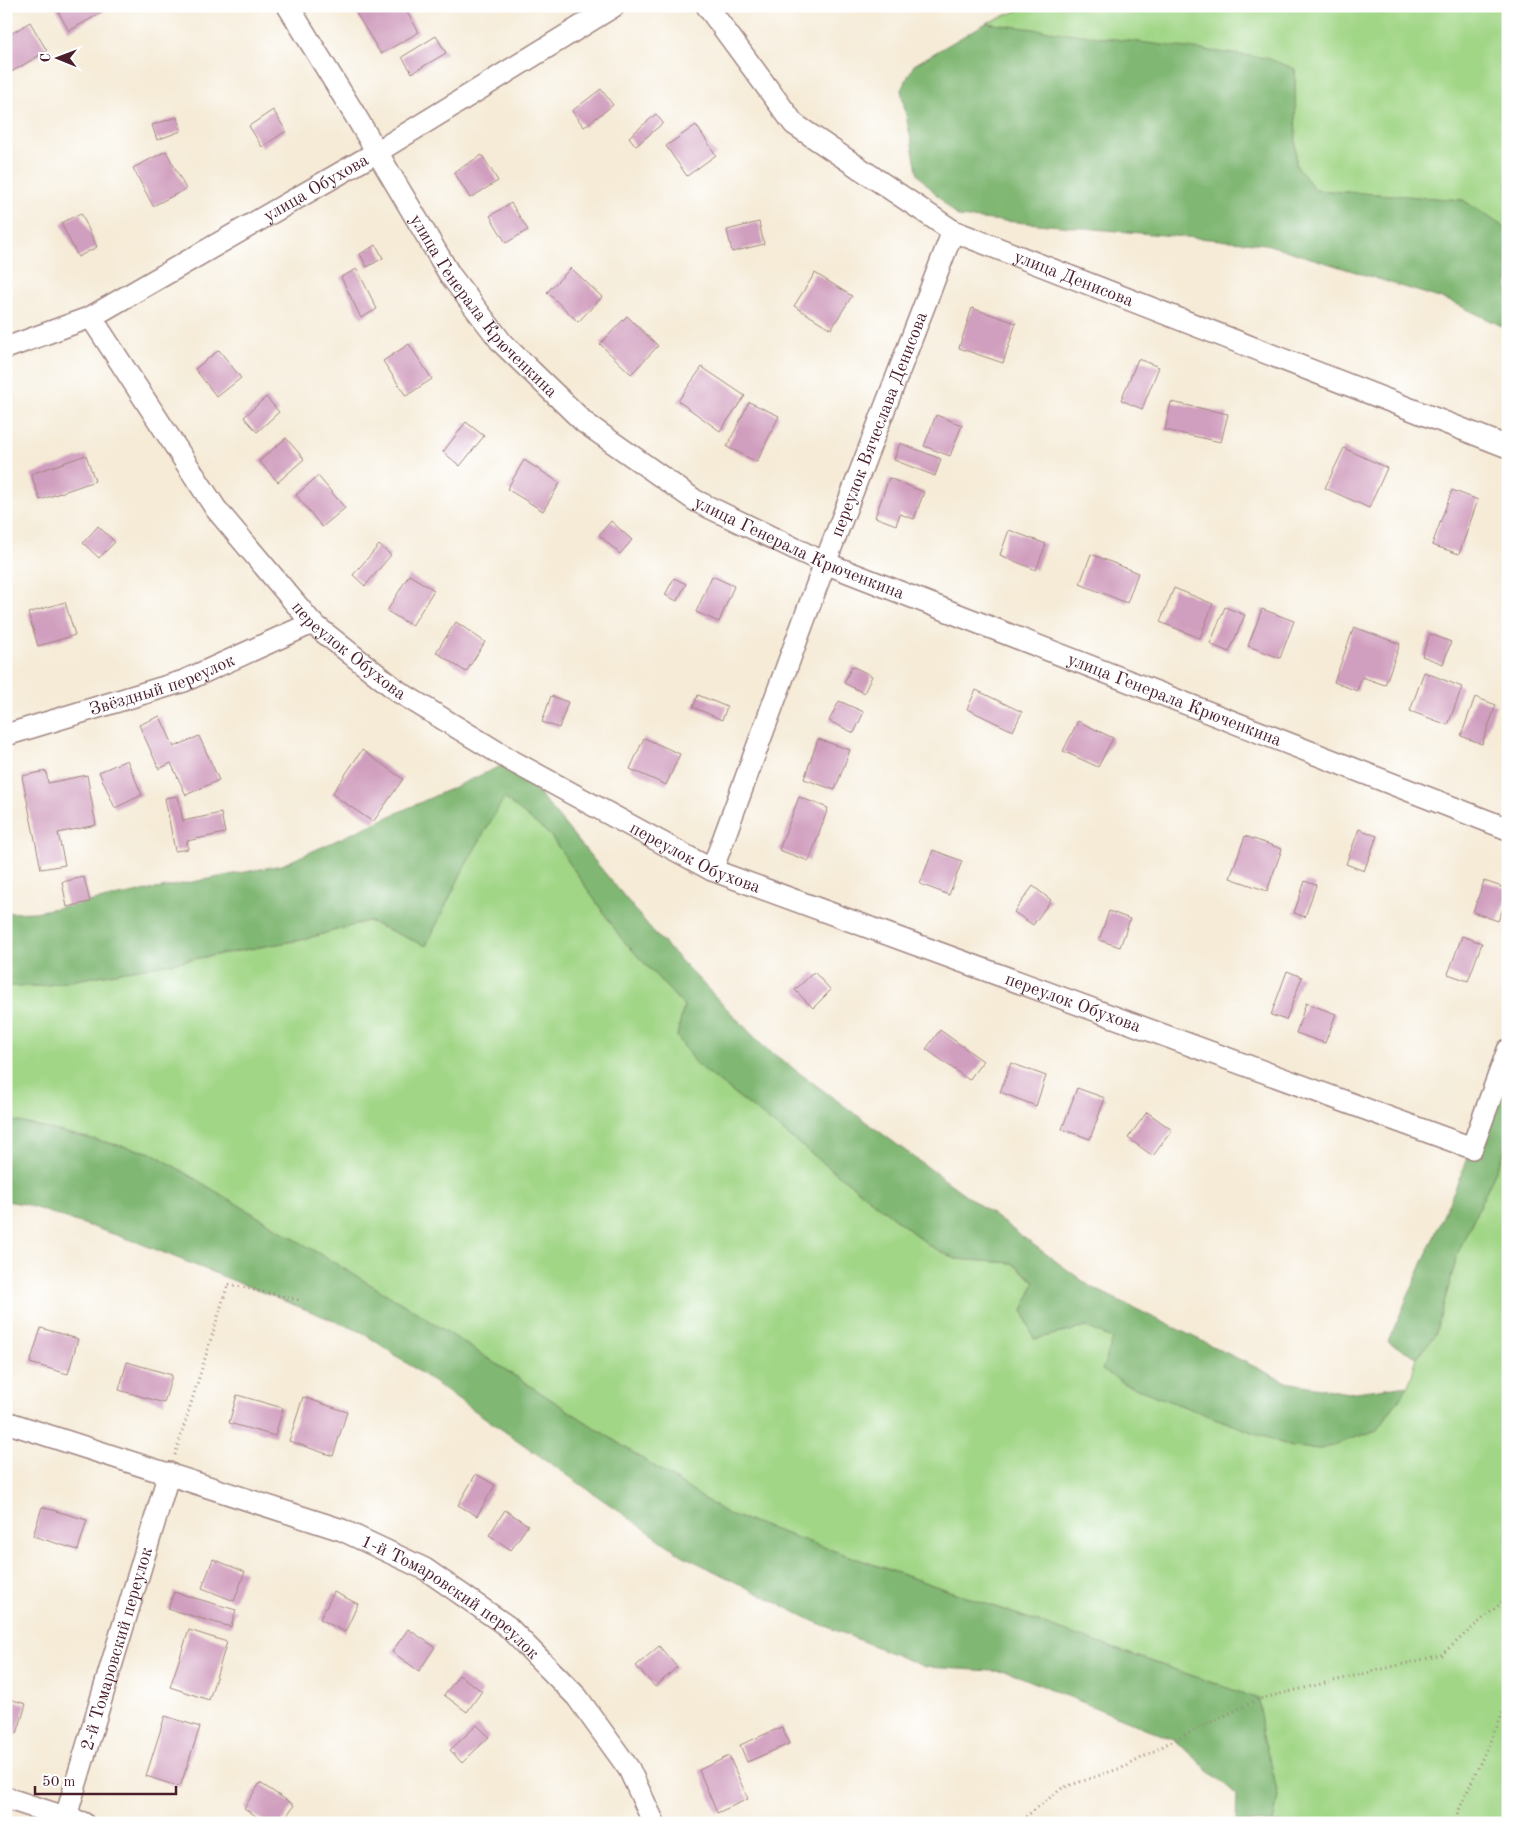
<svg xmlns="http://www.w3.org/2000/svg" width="1514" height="1829" viewBox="0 0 1514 1829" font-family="'Old Standard TT',serif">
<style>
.green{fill:#a1d686;stroke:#767a58}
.forest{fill:#80b773;stroke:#656b4f}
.building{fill:#d09ebe}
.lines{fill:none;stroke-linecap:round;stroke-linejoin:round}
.street-casing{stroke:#a08581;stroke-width:24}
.path{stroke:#a08581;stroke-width:3;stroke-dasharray:1 4;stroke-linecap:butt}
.street{stroke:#fff;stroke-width:21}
.labels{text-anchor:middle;stroke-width:5;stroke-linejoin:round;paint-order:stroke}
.street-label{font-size:18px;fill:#4a1f2b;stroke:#fff}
</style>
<rect width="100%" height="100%" fill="#fff"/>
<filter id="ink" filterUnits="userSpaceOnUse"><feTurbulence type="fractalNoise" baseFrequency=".02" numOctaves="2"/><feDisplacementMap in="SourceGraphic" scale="10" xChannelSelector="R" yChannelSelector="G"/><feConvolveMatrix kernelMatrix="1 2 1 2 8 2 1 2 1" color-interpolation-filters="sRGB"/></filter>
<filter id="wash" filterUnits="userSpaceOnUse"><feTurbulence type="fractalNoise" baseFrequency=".0096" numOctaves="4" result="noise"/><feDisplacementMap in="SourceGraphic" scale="20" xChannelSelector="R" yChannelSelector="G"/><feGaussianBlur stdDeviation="1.12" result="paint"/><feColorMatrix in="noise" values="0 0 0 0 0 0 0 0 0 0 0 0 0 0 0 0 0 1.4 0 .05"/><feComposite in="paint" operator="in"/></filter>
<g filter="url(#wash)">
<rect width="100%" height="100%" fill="#f5ebd7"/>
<g class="green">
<path d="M 1030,6 L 1508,6 L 1508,230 L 1463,200 L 1315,190 L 1296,165 L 1295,69 L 986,23 Z"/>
<path d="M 504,797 L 550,835 L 621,938 L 684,1006 L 677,1036 L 695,1063 L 930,1246 L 956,1259 L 1012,1263 L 1035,1282 L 1023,1311 L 1034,1339 L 1087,1327 L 1113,1339 L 1127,1385 L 1292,1447 L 1322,1449 L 1377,1430 L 1409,1385 L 1417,1357 L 1435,1335 L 1459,1250 L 1508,1144 L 1508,1823 L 1273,1823 L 1278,1795 L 1271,1764 L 1262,1733 L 1259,1699 L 726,1513 L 421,1315 L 152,1153 L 6,1119 L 6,986 L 43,986 L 305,939 L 368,921 L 426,946 L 465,866 Z"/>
</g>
<g class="forest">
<path d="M 986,23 L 1267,58 L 1295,69 L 1296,165 L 1315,190 L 1463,200 L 1508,230 L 1508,329 L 1452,302 L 1266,244 L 958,217 L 918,175 L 901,90 L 914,65 Z"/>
<path d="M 512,761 L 657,936 L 764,1047 L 1091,1287 L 1286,1382 L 1348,1393 L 1409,1385 L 1377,1430 L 1322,1449 L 1292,1447 L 1127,1385 L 1102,1370 L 1113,1339 L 1087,1327 L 1034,1339 L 1023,1311 L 1035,1281 L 1012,1263 L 956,1259 L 930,1246 L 695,1063 L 677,1036 L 684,1006 L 621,938 L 550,835 L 504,798 L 465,866 L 426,946 L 368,921 L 305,939 L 43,986 L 6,986 L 6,913 L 35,912 L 282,865 Z"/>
<path d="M 1508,1067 L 1508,1144 L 1459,1250 L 1435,1335 L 1417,1357 L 1388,1342 Z"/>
<path d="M 6,1119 L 152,1153 L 421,1315 L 726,1513 L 1259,1699 L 1262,1733 L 1271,1764 L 1278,1796 L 1273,1823 L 1236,1823 L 1237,1795 L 1174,1740 L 1009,1672 L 925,1667 L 813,1621 L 682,1555 L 362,1332 L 137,1242 L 24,1204 L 6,1201 Z"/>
</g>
<g id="blocks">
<g class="building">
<path d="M 55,6 L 113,6 L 69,31 Z"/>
<path d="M 367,6 L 403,6 L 419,32 L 381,54 L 356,13 Z"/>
<path d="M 30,22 L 47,51 L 6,75 L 6,37 Z"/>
<path d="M 436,36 L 446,53 L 412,73 L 402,57 Z"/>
<path d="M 601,89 L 613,105 L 584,127 L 572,111 Z"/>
<path d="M 273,110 L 286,131 L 262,147 L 249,126 Z"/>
<path d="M 656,114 L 663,123 L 636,146 L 629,137 Z"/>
<path d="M 177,117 L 181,131 L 157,140 L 152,125 Z"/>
<path d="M 696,125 L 716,155 L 687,176 L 666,146 Z"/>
<path d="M 166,151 L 186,189 L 153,206 L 133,168 Z"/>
<path d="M 482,155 L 498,181 L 470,198 L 454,172 Z"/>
<path d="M 511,203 L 528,230 L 506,243 L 490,216 Z"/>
<path d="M 81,213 L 97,247 L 78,257 L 61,223 Z"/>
<path d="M 759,222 L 764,244 L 732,252 L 727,230 Z"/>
<path d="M 376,245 L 383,258 L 367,267 L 360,254 Z"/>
<path d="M 571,268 L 602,297 L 578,322 L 547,292 Z"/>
<path d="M 357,269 L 377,309 L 361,318 L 341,277 Z"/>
<path d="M 815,273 L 852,296 L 831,329 L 794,306 Z"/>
<path d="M 972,308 L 1016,323 L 1003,363 L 959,348 Z"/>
<path d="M 627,316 L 658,346 L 631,374 L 600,344 Z"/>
<path d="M 409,344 L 432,379 L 406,396 L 383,361 Z"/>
<path d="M 219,350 L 241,378 L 217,397 L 195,369 Z"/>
<path d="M 1138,359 L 1159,367 L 1142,409 L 1121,400 Z"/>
<path d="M 702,367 L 745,396 L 720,431 L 678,401 Z"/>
<path d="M 266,397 L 279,412 L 257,432 L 244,417 Z"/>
<path d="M 749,402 L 779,416 L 757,462 L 727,447 Z"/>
<path d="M 1171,402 L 1228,414 L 1221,442 L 1165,430 Z"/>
<path d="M 936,415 L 962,425 L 950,456 L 924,446 Z"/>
<path d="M 466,422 L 484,436 L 460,466 L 443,452 Z"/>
<path d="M 286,438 L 304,459 L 278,482 L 259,461 Z"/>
<path d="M 900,443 L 941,459 L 935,476 L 894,460 Z"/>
<path d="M 1344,448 L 1387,468 L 1369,508 L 1325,488 Z"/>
<path d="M 86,455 L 95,481 L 40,500 L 31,474 Z"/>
<path d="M 524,460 L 560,483 L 543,511 L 507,489 Z"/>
<path d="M 318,476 L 345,508 L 322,527 L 296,495 Z"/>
<path d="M 889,478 L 924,492 L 914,519 L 900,514 L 896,525 L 875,517 Z"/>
<path d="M 1452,490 L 1478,500 L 1459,554 L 1432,545 Z"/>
<path d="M 611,521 L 632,540 L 620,554 L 599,535 Z"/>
<path d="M 98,526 L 115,542 L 99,558 L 83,543 Z"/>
<path d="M 1009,530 L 1046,544 L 1036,570 L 1000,555 Z"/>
<path d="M 379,545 L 391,555 L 365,586 L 353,575 Z"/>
<path d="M 1091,554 L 1138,573 L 1127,603 L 1080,584 Z"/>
<path d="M 409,575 L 434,590 L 412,626 L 387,611 Z"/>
<path d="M 712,576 L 734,586 L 719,622 L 696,612 Z"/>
<path d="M 674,578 L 686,584 L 677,601 L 665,595 Z"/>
<path d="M 1174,588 L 1213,604 L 1200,638 L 1160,622 Z"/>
<path d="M 65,602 L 75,635 L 38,646 L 28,613 Z"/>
<path d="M 1225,607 L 1245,615 L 1229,652 L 1210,644 Z"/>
<path d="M 1262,609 L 1294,621 L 1280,658 L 1248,646 Z"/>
<path d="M 456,622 L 485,642 L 466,672 L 436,652 Z"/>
<path d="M 1354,627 L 1400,644 L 1385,685 L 1362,677 L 1357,691 L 1334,682 Z"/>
<path d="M 1430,634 L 1451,642 L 1443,664 L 1422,656 Z"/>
<path d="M 852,666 L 872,676 L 864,693 L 844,683 Z"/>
<path d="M 1424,672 L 1462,687 L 1448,725 L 1410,711 Z"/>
<path d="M 976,690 L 1022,712 L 1013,731 L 967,709 Z"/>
<path d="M 698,695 L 727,707 L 722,720 L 693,707 Z"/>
<path d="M 551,696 L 568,702 L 559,728 L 542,722 Z"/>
<path d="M 1475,697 L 1496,705 L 1482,744 L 1461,736 Z"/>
<path d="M 839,701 L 864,712 L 854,733 L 829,721 Z"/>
<path d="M 160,716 L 174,747 L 199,736 L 219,780 L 186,795 L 171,763 L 159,769 L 139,725 Z"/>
<path d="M 1078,721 L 1113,738 L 1098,767 L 1063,751 Z"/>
<path d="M 644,738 L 680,754 L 666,785 L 630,769 Z"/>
<path d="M 818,739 L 850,750 L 835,790 L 804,779 Z"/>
<path d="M 362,750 L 403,779 L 373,822 L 332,794 Z"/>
<path d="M 127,760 L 142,795 L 115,808 L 99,772 Z"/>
<path d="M 46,771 L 48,783 L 87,775 L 96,825 L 58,833 L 65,865 L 41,869 L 22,776 Z"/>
<path d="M 178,796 L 183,821 L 221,813 L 225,833 L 187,841 L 188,849 L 175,851 L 165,798 Z"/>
<path d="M 799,797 L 828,808 L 809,861 L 779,850 Z"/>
<path d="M 1359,829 L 1377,836 L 1364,871 L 1346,864 Z"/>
<path d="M 1245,836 L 1282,849 L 1267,891 L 1230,878 Z"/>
<path d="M 933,850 L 962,861 L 949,895 L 920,884 Z"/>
<path d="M 84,877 L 90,902 L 67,907 L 62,882 Z"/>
<path d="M 1305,881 L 1316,885 L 1305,917 L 1294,913 Z"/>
<path d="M 1484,881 L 1508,889 L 1508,896 L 1498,921 L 1473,912 Z"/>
<path d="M 1033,886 L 1051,900 L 1033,925 L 1014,912 Z"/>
<path d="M 1109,911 L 1130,919 L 1120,947 L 1099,940 Z"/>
<path d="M 1462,936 L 1482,943 L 1468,981 L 1448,974 Z"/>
<path d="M 1287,971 L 1302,977 L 1286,1020 L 1271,1015 Z"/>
<path d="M 814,972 L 831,990 L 813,1008 L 795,990 Z"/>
<path d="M 1306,1003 L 1336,1014 L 1325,1043 L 1296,1033 Z"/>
<path d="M 940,1030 L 983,1061 L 969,1080 L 926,1049 Z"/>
<path d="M 1011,1063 L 1046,1076 L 1036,1106 L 1000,1092 Z"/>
<path d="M 1077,1088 L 1105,1098 L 1090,1139 L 1062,1129 Z"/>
<path d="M 1147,1112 L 1172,1130 L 1153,1156 L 1128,1138 Z"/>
<path d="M 41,1328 L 78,1339 L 68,1374 L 30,1363 Z"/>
<path d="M 127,1362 L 172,1375 L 164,1403 L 119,1390 Z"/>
<path d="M 237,1395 L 283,1408 L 275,1436 L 229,1423 Z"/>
<path d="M 303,1397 L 347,1412 L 333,1456 L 289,1441 Z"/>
<path d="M 476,1474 L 495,1485 L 477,1516 L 458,1505 Z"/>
<path d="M 42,1507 L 87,1520 L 78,1550 L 33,1536 Z"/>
<path d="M 505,1510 L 528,1525 L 511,1550 L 489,1535 Z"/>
<path d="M 213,1559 L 245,1572 L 234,1601 L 202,1588 Z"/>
<path d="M 174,1592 L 236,1610 L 231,1627 L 168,1609 Z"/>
<path d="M 334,1592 L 358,1604 L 345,1632 L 320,1619 Z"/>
<path d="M 408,1629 L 435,1647 L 419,1671 L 392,1652 Z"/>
<path d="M 189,1630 L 227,1642 L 209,1700 L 170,1687 Z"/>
<path d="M 659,1646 L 677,1667 L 655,1687 L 636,1666 Z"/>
<path d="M 459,1675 L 482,1691 L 467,1712 L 444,1695 Z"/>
<path d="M 6,1698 L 26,1704 L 17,1734 L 6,1731 Z"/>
<path d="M 165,1716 L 200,1727 L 180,1787 L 146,1776 Z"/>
<path d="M 477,1725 L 489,1737 L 462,1763 L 450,1750 Z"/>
<path d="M 782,1727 L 789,1744 L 747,1762 L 740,1745 Z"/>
<path d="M 729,1756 L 748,1799 L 717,1813 L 699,1770 Z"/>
<path d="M 260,1783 L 294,1805 L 282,1823 L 266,1823 L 244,1808 Z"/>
</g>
</g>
</g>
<g filter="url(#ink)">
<use href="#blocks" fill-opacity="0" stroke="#a08581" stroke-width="1"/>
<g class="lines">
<defs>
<g id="street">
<path id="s1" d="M 288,6 L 355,115 L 450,275 L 502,343 L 585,423 L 696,501 L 825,563 L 1508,829"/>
<path id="s2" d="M 707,6 L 794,124 L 953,231 L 1508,447"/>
<path id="s3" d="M 91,317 L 216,509 L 312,623 L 399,692 L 512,761 L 712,870 L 1472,1148 L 1508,1050"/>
<path id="s4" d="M 6,348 L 91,317 L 377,152 L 614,6"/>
<path id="s5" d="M 6,735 L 184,681 L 312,623"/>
<path id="s6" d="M 712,870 L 825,563 L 953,231"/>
<path id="s7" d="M 6,1422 L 342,1530 L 425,1569 L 507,1626 L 577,1697 L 629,1769 L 654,1823"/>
<path d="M 6,1798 L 83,1823"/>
<path id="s8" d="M 64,1823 L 169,1473"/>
</g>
</defs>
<use href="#street" class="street-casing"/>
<g class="path">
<path d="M 175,1455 L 228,1284 L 299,1300"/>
<path d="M 1018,1823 L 1062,1788 L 1127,1766 L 1174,1740 L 1259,1699 L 1441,1655 L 1508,1597"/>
<path d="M 1453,1823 L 1508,1702"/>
</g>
<use href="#street" class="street"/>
</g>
</g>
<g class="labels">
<g class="street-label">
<text dy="6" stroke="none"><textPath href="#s4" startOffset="350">улица Обухова</textPath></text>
<text dy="6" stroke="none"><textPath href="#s2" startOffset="468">улица Денисова</textPath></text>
<text dy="6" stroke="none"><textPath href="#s1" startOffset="359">улица Генерала Крюченкина</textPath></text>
<text dy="6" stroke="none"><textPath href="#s6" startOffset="476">переулок Вячеслава Денисова</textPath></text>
<text dy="6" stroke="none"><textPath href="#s1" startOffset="764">улица Генерала Крюченкина</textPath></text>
<text dy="6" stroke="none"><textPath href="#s3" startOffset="424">переулок Обухова</textPath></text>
<text dy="6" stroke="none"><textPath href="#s5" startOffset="164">Звёздный переулок</textPath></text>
<text dy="6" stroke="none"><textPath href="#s1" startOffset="1169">улица Генерала Крюченкина</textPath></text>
<text dy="6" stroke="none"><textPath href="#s3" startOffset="829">переулок Обухова</textPath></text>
<text dy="6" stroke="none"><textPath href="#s3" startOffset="1234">переулок Обухова</textPath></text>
<text dy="6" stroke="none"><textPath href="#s7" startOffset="481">1-й Томаровский переулок</textPath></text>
<text dy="6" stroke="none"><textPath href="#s8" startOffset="182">2-й Томаровский переулок</textPath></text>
</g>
</g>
<rect width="1514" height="1829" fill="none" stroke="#fff" stroke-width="25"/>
<g transform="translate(58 58) rotate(271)" stroke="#ffffff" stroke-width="4" paint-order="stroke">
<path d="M0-4L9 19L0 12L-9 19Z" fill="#4a1f2b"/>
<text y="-8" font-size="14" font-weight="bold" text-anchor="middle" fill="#4a1f2b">С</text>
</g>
<path d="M35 1786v8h141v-8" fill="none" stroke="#4a1f2b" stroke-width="2.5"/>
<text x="42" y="1786" font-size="15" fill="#4a1f2b" stroke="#ffffff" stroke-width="4" paint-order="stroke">50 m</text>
</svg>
